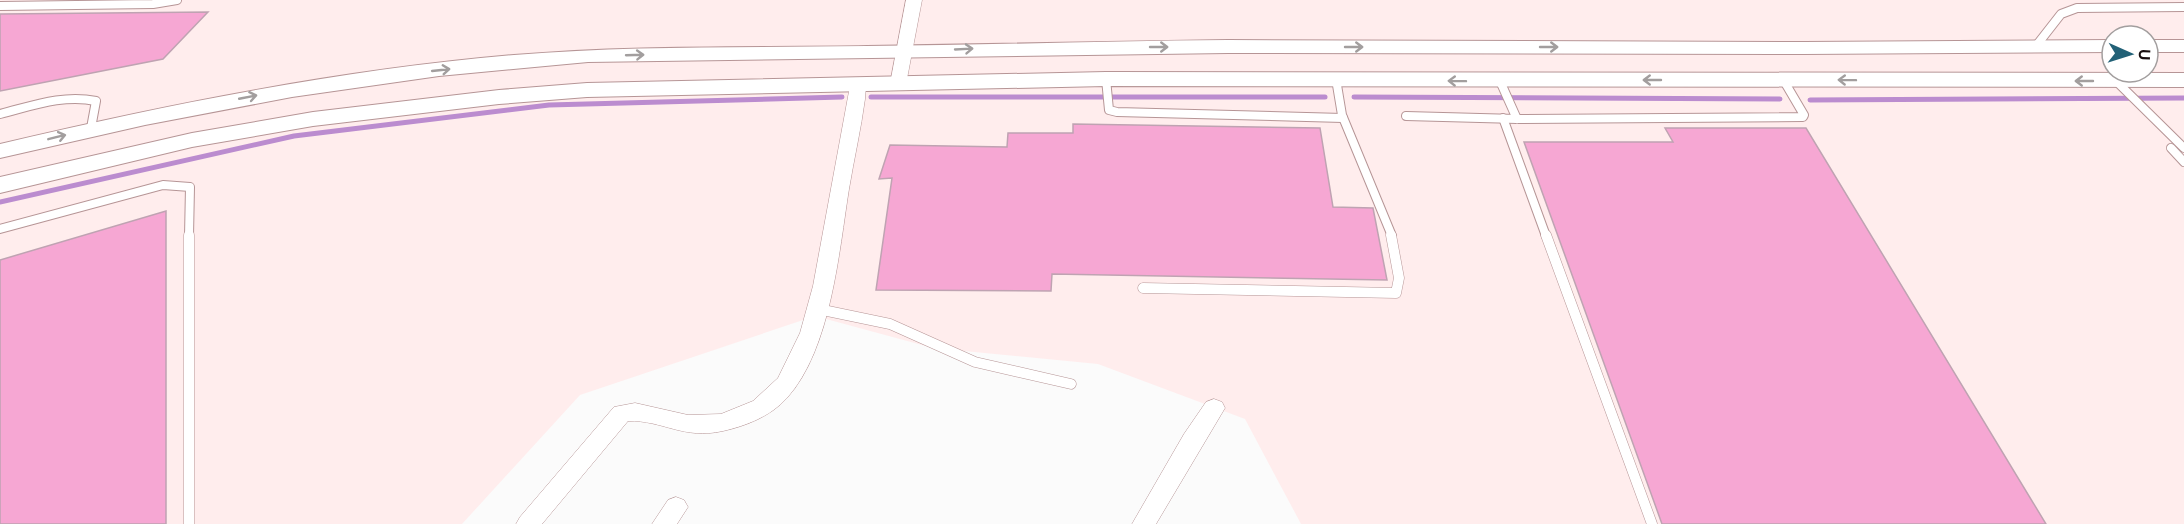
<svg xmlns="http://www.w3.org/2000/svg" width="2184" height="524" viewBox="0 0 2184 524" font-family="Figtree,sans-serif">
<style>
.built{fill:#ffeded;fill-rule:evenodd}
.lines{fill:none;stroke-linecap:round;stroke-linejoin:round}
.stream{stroke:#bb8ccf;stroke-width:5}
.building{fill:#f6a7d3;stroke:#bfa3b2;stroke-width:1.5}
.service-far1-casing{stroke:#b69596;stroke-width:10}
.service-casing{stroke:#b69596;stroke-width:11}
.minor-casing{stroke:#b69596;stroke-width:1}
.tertiary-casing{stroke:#b69596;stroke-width:2}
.service-far1{stroke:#fff;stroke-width:8}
.service{stroke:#fff;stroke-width:10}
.minor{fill:#fff;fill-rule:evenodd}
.tertiary{fill:#fff;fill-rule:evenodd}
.oneway{stroke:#a29e9e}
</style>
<rect width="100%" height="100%" fill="#fbfbfb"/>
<path class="built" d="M 0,0 L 2184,0 L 2184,524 L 1301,524 L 1245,419 L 1098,364 L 933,348 L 815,316 L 580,395 L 462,524 L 0,524 ZM 2112,36 L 2148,36 L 2148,72 L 2112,72 Z"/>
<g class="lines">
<g class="stream">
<path d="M 871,97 L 1325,97"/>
<path d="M 1354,97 L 1780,99"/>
<path d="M 1810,100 L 2184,98"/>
<path d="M 0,202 L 294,136 L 549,105 L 842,97"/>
</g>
</g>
<g class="building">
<path d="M 208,12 L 163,59 L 0,91 L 0,14 Z"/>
<path d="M 1073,124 L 1320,128 L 1333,207 L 1373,208 L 1387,280 L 1052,274 L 1051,291 L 876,290 L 892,178 L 879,179 L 890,145 L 1007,147 L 1008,133 L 1073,133 Z"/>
<path d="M 1665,128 L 1806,128 L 2046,524 L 1662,524 L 1524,142 L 1673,142 Z"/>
<path d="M 166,211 L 166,524 L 0,524 L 0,260 Z"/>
</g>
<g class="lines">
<defs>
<g id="service-far1">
<path d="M 0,6 L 153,4 L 177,0"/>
<path d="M 2036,46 L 2061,14 L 2077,8 L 2184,7"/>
<path d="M 1106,79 L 1109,110 L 1117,112 L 1343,118"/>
<path d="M 1336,79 L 1342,115 L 1392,236"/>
<path d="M 1500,81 L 1517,119"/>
<path d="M 2116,81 L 2184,148"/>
<path d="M 0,114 C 32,106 63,94 96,101 L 91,128"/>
<path d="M 1406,116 L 1517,119 L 1803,117 L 1804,115 L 1784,81"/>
<path d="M 1503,118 L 1546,236"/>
<path d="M 2171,148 L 2184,162"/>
<path d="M 0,229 L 163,185 L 190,187 L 189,236"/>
</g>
<g id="service">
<path d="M 1546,235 L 1652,524"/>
<path d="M 1143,288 L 1396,293 L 1399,278 L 1391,235"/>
<path d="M 818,309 L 890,324 L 975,362 L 1071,384"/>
<path d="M 189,524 L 189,235"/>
</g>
<g id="minor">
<path d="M 906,0 L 922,0 L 906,84 L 904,88 L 892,88 L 890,84 Z"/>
<path d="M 858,81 L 864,82 L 866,86 L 865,99 C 861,129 854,159 849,189 C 839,252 831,349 787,398 C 771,416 746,426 723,431 C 683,440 663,420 628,421 L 542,524 L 516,524 L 520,517 L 614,407 L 635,403 L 688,415 L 721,414 L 753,401 L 778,378 L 800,333 L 813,286 L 850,86 L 852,82 Z"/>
<path d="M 1214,399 L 1222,402 L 1225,408 L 1156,524 L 1132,524 L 1184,434 L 1206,402 Z"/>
<path d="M 676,497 L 684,500 L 688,507 L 677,524 L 652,524 L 668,500 Z"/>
</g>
<g id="tertiary">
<path d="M 1228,40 L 1804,42 L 2112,40 L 2112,52 L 1804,54 L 1228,53 L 588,62 L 439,76 L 292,97 L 145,125 L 0,158 L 0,144 C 169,104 340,70 514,55 C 632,45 749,48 867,46 C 987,45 1107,41 1228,40 Z"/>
<rect x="2148" y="40" width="36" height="12"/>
<path d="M 1106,72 L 2184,73 L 2184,87 L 1106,86 L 587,97 L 499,104 L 313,126 L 192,147 L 0,193 L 0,177 L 192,133 L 313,112 L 499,90 L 587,83 Z"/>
</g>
</defs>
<use href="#service-far1" class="service-far1-casing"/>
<use href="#service" class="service-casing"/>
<use href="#minor" class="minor-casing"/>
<use href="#tertiary" class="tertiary-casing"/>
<use href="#service-far1" class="service-far1"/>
<use href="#service" class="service"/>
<use href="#minor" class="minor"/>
<use href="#tertiary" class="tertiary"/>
</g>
<defs><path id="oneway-shaft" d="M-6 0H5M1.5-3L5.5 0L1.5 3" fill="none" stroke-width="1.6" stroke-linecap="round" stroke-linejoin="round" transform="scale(1.5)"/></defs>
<g class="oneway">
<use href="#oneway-shaft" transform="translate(1159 47)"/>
<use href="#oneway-shaft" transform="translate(1354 47)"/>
<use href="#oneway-shaft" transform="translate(1549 47)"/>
<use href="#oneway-shaft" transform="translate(964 49) rotate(-3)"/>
<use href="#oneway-shaft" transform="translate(635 55) rotate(-2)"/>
<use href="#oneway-shaft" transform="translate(441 70) rotate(-6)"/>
<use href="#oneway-shaft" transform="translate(1652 80) rotate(-180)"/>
<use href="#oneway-shaft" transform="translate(1847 80) rotate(-179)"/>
<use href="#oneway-shaft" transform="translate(1457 81) rotate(-179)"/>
<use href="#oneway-shaft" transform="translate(2084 81) rotate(180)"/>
<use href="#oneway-shaft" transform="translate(248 97) rotate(-11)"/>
<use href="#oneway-shaft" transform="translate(57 137) rotate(-14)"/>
</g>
<g transform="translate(2130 54) rotate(93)"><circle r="28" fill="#ffffff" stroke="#a29e9e" stroke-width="1.5"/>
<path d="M0-4.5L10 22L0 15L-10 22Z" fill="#226177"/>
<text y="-9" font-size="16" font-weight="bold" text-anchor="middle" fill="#170c0d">U</text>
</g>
</svg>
